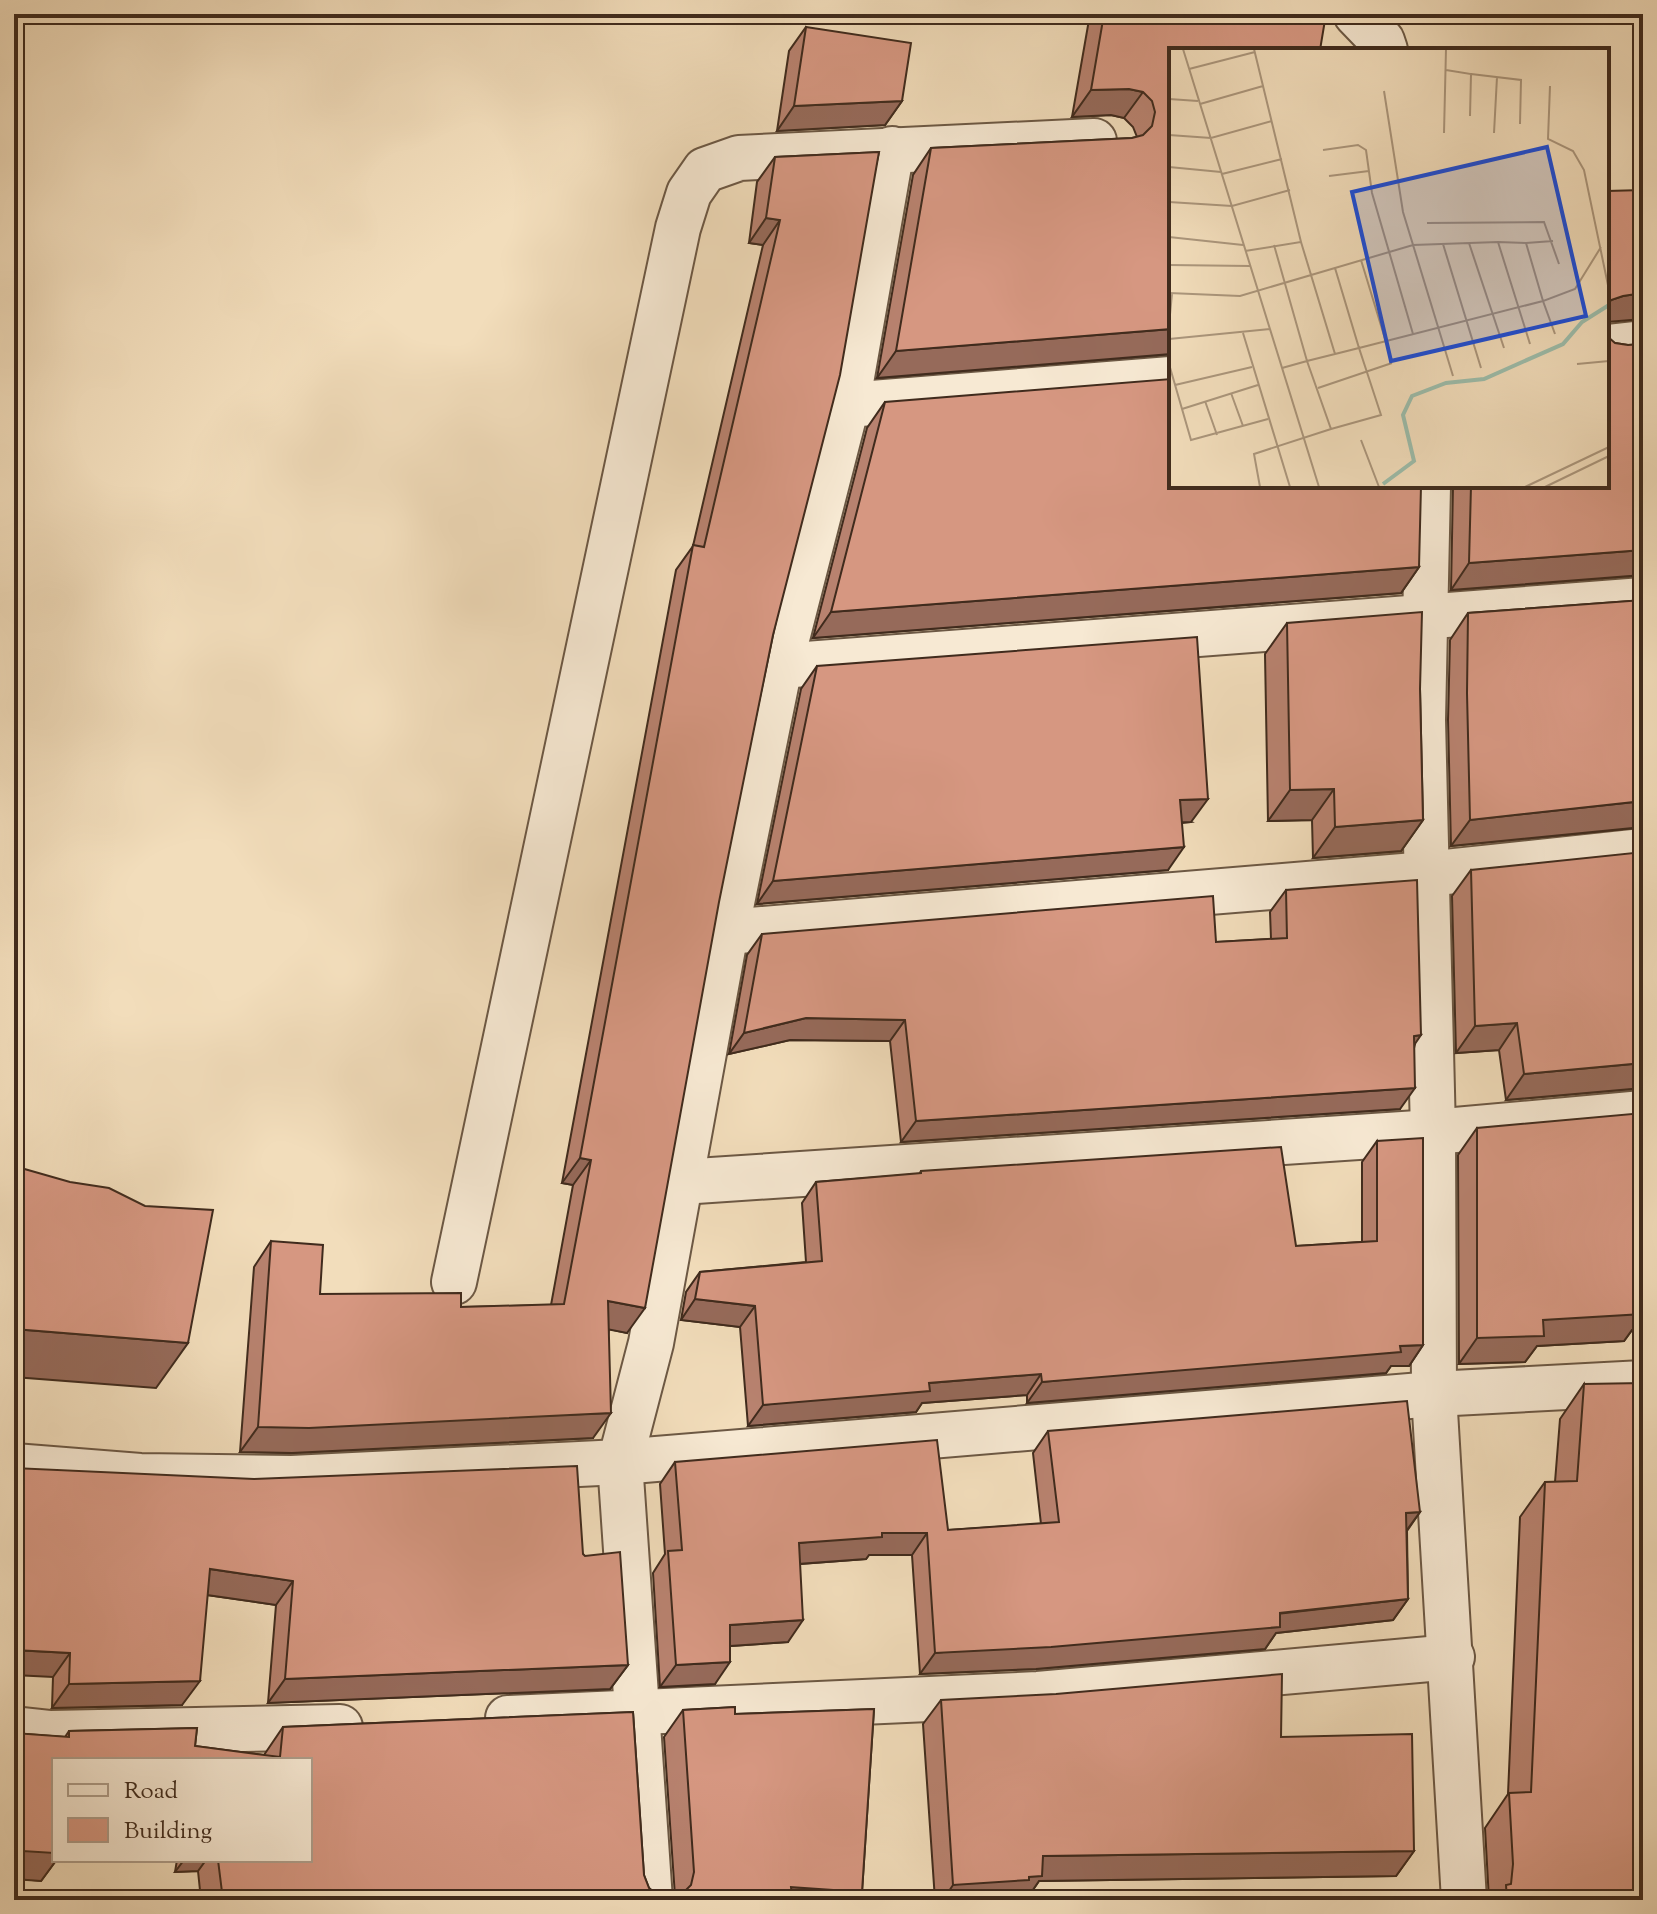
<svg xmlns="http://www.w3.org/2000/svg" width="1657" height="1914" viewBox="0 0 1657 1914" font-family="'Sorts Mill Goudy',serif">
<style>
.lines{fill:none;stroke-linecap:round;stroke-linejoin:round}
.street-casing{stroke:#6c5844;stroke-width:48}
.street{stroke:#f7e9d3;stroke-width:44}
.wall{fill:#b8826f;stroke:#402b1d;stroke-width:2}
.shaded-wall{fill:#966a5a;stroke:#402b1d;stroke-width:2}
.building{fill:#d69781;stroke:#402b1d;stroke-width:2}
.inset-river{fill:none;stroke:#9cbdab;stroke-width:4}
.inset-road{fill:none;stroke:#ab967c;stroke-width:2}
.view{fill:#1d4ed8;fill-opacity:0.15;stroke:#1d4ed8;stroke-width:4}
.inset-edge{fill:none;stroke:#402b1d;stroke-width:4}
</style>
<rect width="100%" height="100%" fill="#f2ddbb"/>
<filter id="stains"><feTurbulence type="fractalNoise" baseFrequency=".0025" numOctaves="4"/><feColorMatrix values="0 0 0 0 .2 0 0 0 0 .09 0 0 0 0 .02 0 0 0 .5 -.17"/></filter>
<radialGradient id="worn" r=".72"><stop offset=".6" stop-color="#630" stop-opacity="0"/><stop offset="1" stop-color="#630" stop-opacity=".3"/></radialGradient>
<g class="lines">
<defs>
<g id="street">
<path d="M 1356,14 L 1382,41 L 1385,50"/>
<path d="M 1607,347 L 1643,343"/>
<path d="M 847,405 L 892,149"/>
<path d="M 1428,486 L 1423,720 L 1433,1132 L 1434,1394 L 1464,1900"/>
<path d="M 780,666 L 1643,600"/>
<path d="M 726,932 L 1427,874 L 1643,851"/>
<path d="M 681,1182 L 1433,1132 L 1643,1113"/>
<path d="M 454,1282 L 678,228 L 689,193 L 705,170 L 739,158 L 1094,141"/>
<path d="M 14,1466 L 140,1476 L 292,1478 L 620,1462 L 1434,1394 L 1643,1383"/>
<path d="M 508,1718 L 1038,1694 L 1452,1657"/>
<path d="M 14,1729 L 51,1733 L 340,1727"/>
<path d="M 650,1900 L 620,1462 L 651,1343 L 726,932 L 780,666 L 847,405 L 1171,379"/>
</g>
</defs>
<use href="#street" class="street-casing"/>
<use href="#street" class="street"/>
</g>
<g class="wall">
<path d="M 1090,14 L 1326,14 L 1171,50 L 1171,354 L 877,378 L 913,175 L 931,148 L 1132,138 L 1137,137 L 1133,127 L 1124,118 L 1111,115 L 1072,117 Z"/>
<path d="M 806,27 L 902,101 L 885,125 L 777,131 L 789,51 Z"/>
<path d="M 879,152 L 773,635 L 627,1333 L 609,1329 L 593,1438 L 292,1453 L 240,1452 L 254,1267 L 271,1241 L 320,1294 L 461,1307 L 551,1305 L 573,1185 L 562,1183 L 676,570 L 693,546 L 763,245 L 749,243 L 757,182 L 775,157 Z"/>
<path d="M 1615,343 L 1628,345 L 1643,344 L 1643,575 L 1451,590 L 1453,486 L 1607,486 Z"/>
<path d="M 885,402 L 1419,567 L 1401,593 L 813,638 L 867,428 Z"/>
<path d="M 1643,600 L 1643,827 L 1451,846 L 1448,720 L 1450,640 L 1468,613 Z"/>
<path d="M 1287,623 L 1420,689 L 1423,820 L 1401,851 L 1313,858 L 1312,820 L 1268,821 L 1265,654 Z"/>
<path d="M 817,666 L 1191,822 L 1182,823 L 1168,870 L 757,904 L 801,689 Z"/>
<path d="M 1471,870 L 1642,1088 L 1506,1100 L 1499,1050 L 1456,1053 L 1452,896 Z"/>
<path d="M 1286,890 L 1415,1044 L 1400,1109 L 901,1142 L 890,1041 L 790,1040 L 729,1054 L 747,955 L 762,934 L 1216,942 L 1271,939 L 1270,912 Z"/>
<path d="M 1477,1128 L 1632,1330 L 1624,1341 L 1537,1346 L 1525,1362 L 1459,1364 L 1458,1155 Z"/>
<path d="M 1377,1141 L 1423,1345 L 1409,1366 L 1391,1366 L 1386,1373 L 1027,1403 L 1027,1395 L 922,1403 L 916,1412 L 748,1426 L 740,1327 L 681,1320 L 686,1292 L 700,1272 L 806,1262 L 802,1203 L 816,1182 L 919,1174 L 921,1171 L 1296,1246 L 1362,1242 L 1362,1162 Z"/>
<path d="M 1584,1384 L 1638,1814 L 1643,1900 L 1489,1900 L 1485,1828 L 1508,1794 L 1520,1517 L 1545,1482 L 1555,1482 L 1560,1419 Z"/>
<path d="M 1048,1431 L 1420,1512 L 1407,1531 L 1408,1599 L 1393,1620 L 1276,1633 L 1265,1649 L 1036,1669 L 920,1674 L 912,1555 L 869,1555 L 866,1559 L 800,1564 L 788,1642 L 730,1646 L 715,1684 L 660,1687 L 653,1573 L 665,1554 L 660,1484 L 675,1462 L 948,1530 L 1041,1524 L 1033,1453 Z"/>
<path d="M 14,1468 L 583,1554 L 628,1665 L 610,1689 L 268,1703 L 276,1605 L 207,1595 L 182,1705 L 52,1708 L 53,1677 Z"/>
<path d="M 941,1700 L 1281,1737 L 1414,1851 L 1396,1876 L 1039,1881 L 1026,1900 L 935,1900 L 923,1724 Z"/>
<path d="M 735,1707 L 735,1714 L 874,1709 L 862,1892 L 856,1900 L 201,1900 L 198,1871 L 175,1872 L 177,1860 L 310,1860 L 310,1760 L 54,1760 L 54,1860 L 91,1860 L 90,1862 L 55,1862 L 41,1881 L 22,1879 L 21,1900 L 14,1900 L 14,1733 L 65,1737 L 69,1731 L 197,1728 L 195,1746 L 264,1755 L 283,1727 L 633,1712 L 644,1875 L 649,1888 L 657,1895 L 670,1898 L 675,1896 L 664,1737 L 683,1710 Z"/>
</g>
<g class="shaded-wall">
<path d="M 1129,89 L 1143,92 L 1124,118 L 1111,115 L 1072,117 L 1091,90 Z"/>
<path d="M 902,101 L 885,125 L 777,131 L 794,106 Z"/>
<path d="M 766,218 L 780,220 L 763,245 L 749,243 Z"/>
<path d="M 1643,293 L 1643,319 L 1607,322 L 1607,306 L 1611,300 L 1623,296 Z"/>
<path d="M 1171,329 L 1171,354 L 877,378 L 896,351 Z"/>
<path d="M 1643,550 L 1643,575 L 1451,590 L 1469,563 Z"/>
<path d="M 1419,567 L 1401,593 L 813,638 L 831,612 Z"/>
<path d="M 1334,789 L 1312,820 L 1268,821 L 1290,790 Z"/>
<path d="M 1208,799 L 1191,822 L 1164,823 L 1180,800 Z"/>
<path d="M 1643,801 L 1643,827 L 1451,846 L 1470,820 Z"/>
<path d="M 1423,820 L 1401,851 L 1313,858 L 1335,827 Z"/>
<path d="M 1184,847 L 1168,870 L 757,904 L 773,881 Z"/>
<path d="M 806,1018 L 905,1020 L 890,1041 L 790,1040 L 729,1054 L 744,1033 Z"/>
<path d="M 1517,1023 L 1499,1050 L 1456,1053 L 1475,1026 Z"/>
<path d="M 1421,1035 L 1406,1057 L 1414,1036 Z"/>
<path d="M 1643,1063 L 1643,1088 L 1506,1100 L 1524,1074 Z"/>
<path d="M 1415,1088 L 1400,1109 L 901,1142 L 916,1121 Z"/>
<path d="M 580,1158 L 591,1160 L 573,1185 L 562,1183 Z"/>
<path d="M 695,1299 L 755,1306 L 740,1327 L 681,1320 Z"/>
<path d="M 608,1301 L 645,1308 L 627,1333 L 591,1326 Z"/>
<path d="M 1643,1303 L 1643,1329 L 1632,1330 L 1624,1341 L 1537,1346 L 1525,1362 L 1459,1364 L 1477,1338 L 1543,1320 Z"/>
<path d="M 14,1329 L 188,1343 L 156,1388 L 14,1377 Z"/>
<path d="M 1423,1345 L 1409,1366 L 1391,1366 L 1386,1373 L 1027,1403 L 1042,1382 L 1400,1346 Z"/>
<path d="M 1041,1374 L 1027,1395 L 922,1403 L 916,1412 L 748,1426 L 763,1405 L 929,1383 Z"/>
<path d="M 611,1413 L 593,1438 L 292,1453 L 240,1452 L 258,1427 Z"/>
<path d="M 1420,1512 L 1404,1534 L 1406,1513 Z"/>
<path d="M 882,1533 L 927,1533 L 912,1555 L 869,1555 L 866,1559 L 784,1565 L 799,1543 Z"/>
<path d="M 210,1569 L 293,1581 L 276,1605 L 193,1593 Z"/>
<path d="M 1408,1599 L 1393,1620 L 1276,1633 L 1265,1649 L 1036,1669 L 920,1674 L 935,1653 Z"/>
<path d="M 803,1620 L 788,1642 L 715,1647 L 730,1625 Z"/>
<path d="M 14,1650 L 70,1653 L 53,1677 L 14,1675 Z"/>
<path d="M 730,1662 L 715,1684 L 660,1687 L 676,1665 Z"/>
<path d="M 628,1665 L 610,1689 L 268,1703 L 285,1679 Z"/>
<path d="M 200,1681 L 182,1705 L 52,1708 L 69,1684 Z"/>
<path d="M 1635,1778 L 1643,1778 L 1643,1815 L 1611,1813 Z"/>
<path d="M 54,1845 L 54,1860 L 91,1860 L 90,1862 L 55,1862 L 41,1881 L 14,1879 L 23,1851 Z"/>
<path d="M 1414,1851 L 1396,1876 L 1039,1881 L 1026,1900 L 943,1900 L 953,1885 L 1043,1856 Z"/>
<path d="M 184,1860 L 206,1860 L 198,1871 L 175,1872 Z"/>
<path d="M 791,1887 L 862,1892 L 856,1900 L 727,1900 Z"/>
</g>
<g class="building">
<path d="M 1104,14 L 1326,14 L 1320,50 L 1171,50 L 1171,329 L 896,351 L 931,148 L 1132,138 L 1143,135 L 1152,126 L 1155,112 L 1152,101 L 1143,92 L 1129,89 L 1091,90 Z"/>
<path d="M 806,27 L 911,43 L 902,101 L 794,106 Z"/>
<path d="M 879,152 L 840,375 L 773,635 L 719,902 L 645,1308 L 608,1301 L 611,1413 L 309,1428 L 258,1427 L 271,1241 L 323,1245 L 320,1294 L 461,1293 L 461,1307 L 564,1304 L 591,1160 L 580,1158 L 693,545 L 704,547 L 780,220 L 766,218 L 775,157 Z"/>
<path d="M 1643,190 L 1643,293 L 1623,296 L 1611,300 L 1607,306 L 1607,191 Z"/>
<path d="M 1607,336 L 1615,343 L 1628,345 L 1643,344 L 1643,550 L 1469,563 L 1471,486 L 1607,486 Z"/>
<path d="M 1171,379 L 1171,486 L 1421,486 L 1419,567 L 831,612 L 885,402 Z"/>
<path d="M 1643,600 L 1643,801 L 1470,820 L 1467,693 L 1468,613 Z"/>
<path d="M 1422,612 L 1420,689 L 1423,820 L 1335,827 L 1334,789 L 1290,790 L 1287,623 Z"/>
<path d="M 1197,637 L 1208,799 L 1180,800 L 1184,847 L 773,881 L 817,666 Z"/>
<path d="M 1643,852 L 1643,1063 L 1524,1074 L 1517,1023 L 1475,1026 L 1471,870 Z"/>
<path d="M 1417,880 L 1421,1035 L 1414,1036 L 1415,1088 L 916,1121 L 905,1020 L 806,1018 L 744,1033 L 762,934 L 1213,896 L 1216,942 L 1287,938 L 1286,890 Z"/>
<path d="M 1643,1113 L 1643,1314 L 1543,1320 L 1544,1336 L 1477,1338 L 1477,1128 Z"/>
<path d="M 1423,1138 L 1423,1345 L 1400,1346 L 1401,1352 L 1042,1382 L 1041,1374 L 929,1383 L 930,1391 L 763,1405 L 755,1306 L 695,1299 L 700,1272 L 822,1261 L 816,1182 L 921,1173 L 921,1171 L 1281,1147 L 1296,1246 L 1377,1241 L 1377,1141 Z"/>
<path d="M 14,1166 L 70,1182 L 109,1188 L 145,1206 L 213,1210 L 188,1343 L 14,1329 Z"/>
<path d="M 1643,1383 L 1643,1778 L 1635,1778 L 1643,1900 L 1507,1900 L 1506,1885 L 1511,1884 L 1513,1864 L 1509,1793 L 1531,1792 L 1545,1482 L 1577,1481 L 1584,1384 Z"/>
<path d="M 1407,1401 L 1420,1512 L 1406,1513 L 1408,1599 L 1280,1613 L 1280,1627 L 1051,1647 L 935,1653 L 927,1533 L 882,1533 L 882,1537 L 799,1543 L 803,1620 L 730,1625 L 730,1662 L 676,1665 L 668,1551 L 682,1550 L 675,1462 L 937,1440 L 948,1530 L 1059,1522 L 1048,1431 Z"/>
<path d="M 577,1466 L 583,1554 L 585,1556 L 620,1552 L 628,1665 L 285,1679 L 293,1581 L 210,1569 L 200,1681 L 69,1684 L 70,1653 L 14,1650 L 14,1468 L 254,1479 Z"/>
<path d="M 1282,1674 L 1281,1737 L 1412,1734 L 1414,1851 L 1043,1856 L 1042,1876 L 1029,1877 L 1029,1880 L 953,1885 L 941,1700 L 1056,1694 Z"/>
<path d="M 735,1707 L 735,1714 L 874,1709 L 862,1892 L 791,1887 L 792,1897 L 727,1900 L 223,1900 L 218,1860 L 310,1860 L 310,1760 L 54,1760 L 54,1853 L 23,1851 L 21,1900 L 14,1900 L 14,1733 L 69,1737 L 69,1731 L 197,1728 L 195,1746 L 280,1757 L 283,1727 L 633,1712 L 644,1875 L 649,1888 L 657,1895 L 670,1898 L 683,1893 L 691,1885 L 694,1872 L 683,1710 Z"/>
</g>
<g transform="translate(1169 48)">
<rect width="440" height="440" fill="#f2ddbb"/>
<path class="inset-river" d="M 214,436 L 245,413 L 234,367 L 243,348 L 277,335 L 315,331 L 394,296 L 413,274 L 440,257"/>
<path class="inset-road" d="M 14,1 L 150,439M 20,21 L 86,4M 277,22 L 302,26 L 301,68M 302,26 L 352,32 L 351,76M 381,38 L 379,91 L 404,103 L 415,122 L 440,242M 215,43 L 234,164 L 284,328M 0,51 L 29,53M 31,56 L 94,38M 275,85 L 277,1M 325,85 L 328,29M 0,87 L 42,90 L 103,73M 154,102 L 189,97 L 197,102 L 203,145 L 244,286M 0,119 L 52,124M 53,126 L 113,111M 160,128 L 200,123M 0,154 L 63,158 L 121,142M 258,175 L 375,174 L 390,216M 0,189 L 74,197M 132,194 L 166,306 L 190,300 L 212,367 L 162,381 L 138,313 L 166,306M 329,194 L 361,296M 300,195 L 335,300M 357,195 L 384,193M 274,196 L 312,320M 105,197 L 138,313 L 113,320M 76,203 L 132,194 L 85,1M 192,212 L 217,294M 0,217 L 81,218M 0,245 L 71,248 L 244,197 L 329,194 L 357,195 L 374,253 L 190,300 L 166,220M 0,277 L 3,246M 74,285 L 121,439M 386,286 L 374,253 L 406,241 L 432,199M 0,291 L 101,281M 0,316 L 22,392 L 99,371M 408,316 L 440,313M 6,337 L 83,319M 149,340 L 223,315M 62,345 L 74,378M 36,353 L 48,387M 13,361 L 89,337M 192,392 L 210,439M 91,439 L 85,406 L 162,381M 356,439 L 440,399M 376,439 L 440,408"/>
<path class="view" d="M 378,99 L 417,268 L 222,313 L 183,144 Z"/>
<rect width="440" height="440" class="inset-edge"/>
</g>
<rect width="1657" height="1914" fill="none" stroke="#f2ddbb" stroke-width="48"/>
<rect x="16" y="16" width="1625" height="1882" fill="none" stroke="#402b1d" stroke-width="4"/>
<rect x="24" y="24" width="1609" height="1866" fill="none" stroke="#402b1d" stroke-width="2"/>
<rect x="52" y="1758" width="260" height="104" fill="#f7e9d3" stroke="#ae9d8a" stroke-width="2"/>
<rect x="68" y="1784" width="40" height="12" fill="#f7e9d3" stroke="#ae9d8a" stroke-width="2"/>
<text x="124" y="1798" font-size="24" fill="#402b1d">Road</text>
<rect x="68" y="1818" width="40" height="24" fill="#d69781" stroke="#ae9d8a" stroke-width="2"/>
<text x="124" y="1838" font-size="24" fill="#402b1d">Building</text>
<rect width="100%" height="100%" filter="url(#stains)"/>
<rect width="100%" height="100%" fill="url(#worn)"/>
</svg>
